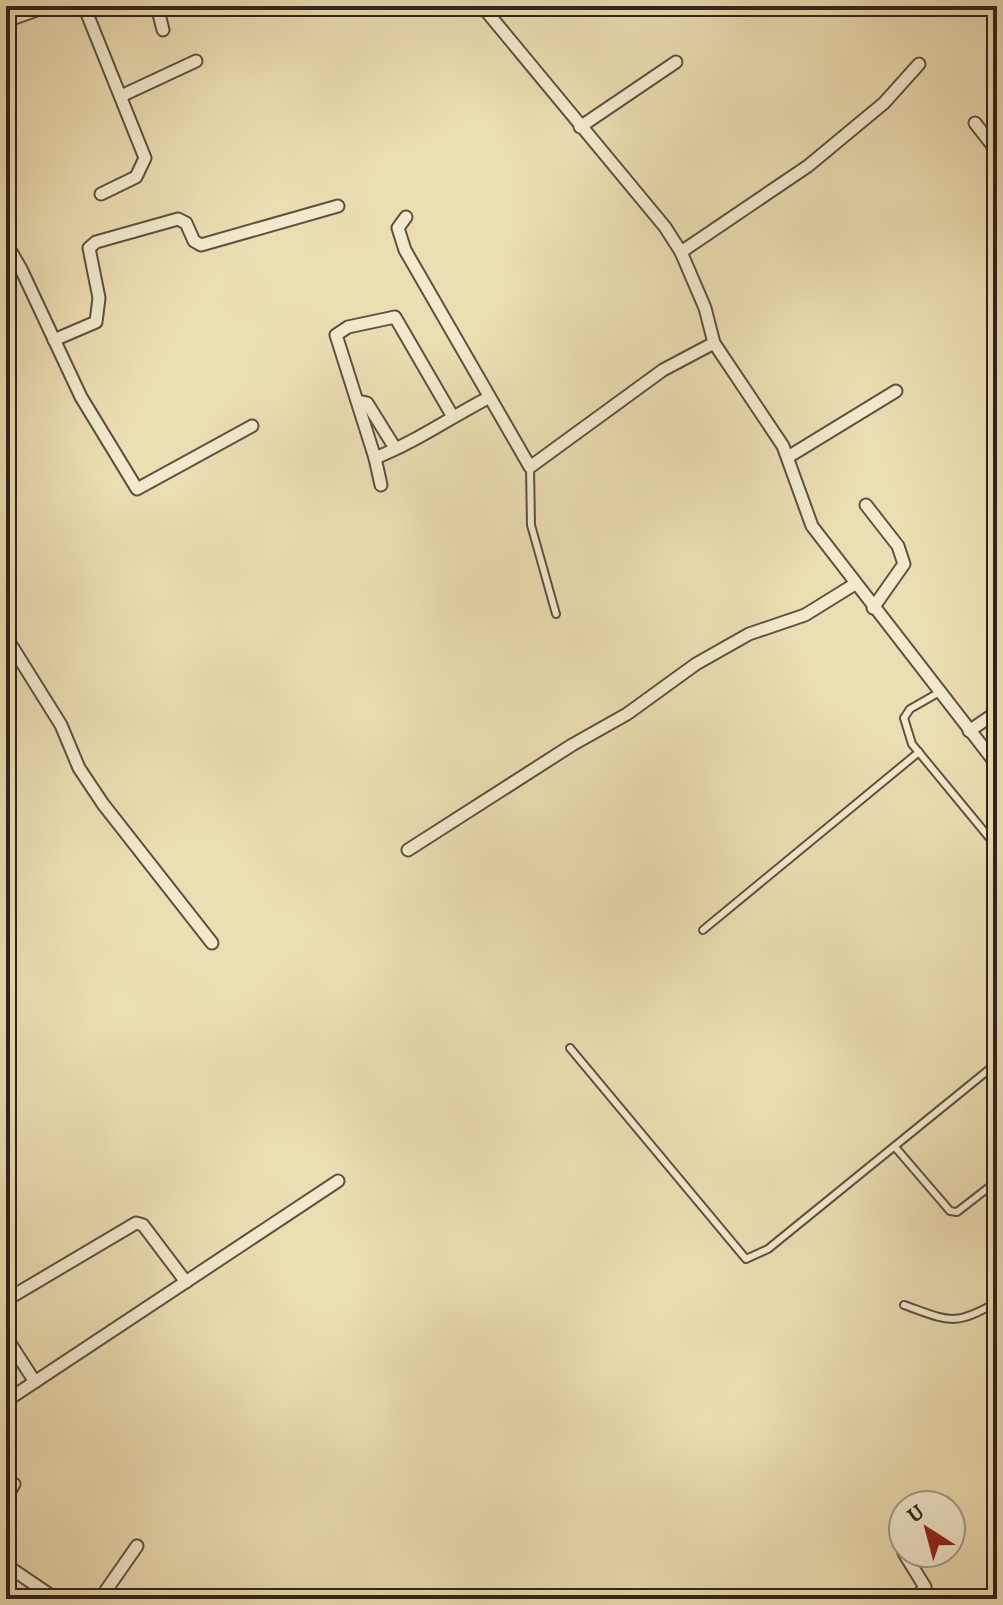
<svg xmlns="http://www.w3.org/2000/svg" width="1003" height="1605" viewBox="0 0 1003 1605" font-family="Alegreya,serif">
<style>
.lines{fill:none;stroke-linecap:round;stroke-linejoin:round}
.service-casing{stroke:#5e5242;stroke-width:10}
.minor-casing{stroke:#5e5242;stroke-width:15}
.service{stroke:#f3eace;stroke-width:6}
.minor{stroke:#f3eace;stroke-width:11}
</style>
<rect width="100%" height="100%" fill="#ecdeb3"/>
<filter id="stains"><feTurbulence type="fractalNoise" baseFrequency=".0025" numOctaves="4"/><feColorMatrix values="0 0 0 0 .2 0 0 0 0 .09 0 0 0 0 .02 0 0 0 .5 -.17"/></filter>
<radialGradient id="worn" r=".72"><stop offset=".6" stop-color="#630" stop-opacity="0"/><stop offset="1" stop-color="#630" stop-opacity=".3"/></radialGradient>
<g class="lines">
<defs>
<g id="service">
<path d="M 530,467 L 531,525 L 556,614"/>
<path d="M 938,693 L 910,709 L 904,718 L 912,744 L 997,847"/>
<path d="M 703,930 L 919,752"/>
<path d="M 570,1048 L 746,1259 L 768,1249 L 997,1063"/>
<path d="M 895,1147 L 950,1211 L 957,1212 L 997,1181"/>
<path d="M 904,1305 C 949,1321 954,1327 997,1302"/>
</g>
<g id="minor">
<path d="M 84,6 L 145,158 L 136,177 L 101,194"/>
<path d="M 157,6 L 163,30"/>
<path d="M 482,6 L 665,227 L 681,252 L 705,308 L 714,343 L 783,446 L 812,526 L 997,765"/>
<path d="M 6,21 L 48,6"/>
<path d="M 121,96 L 196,61"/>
<path d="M 975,123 L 997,151"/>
<path d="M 580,127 L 676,62"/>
<path d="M 406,217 L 398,228 L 405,250 L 530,467 L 663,370 L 714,343"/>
<path d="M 6,251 L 10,250 L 21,269 L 81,397 L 137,489 L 252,426"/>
<path d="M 681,252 L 808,166 L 884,103 L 919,64"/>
<path d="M 997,303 L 994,315 L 997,319"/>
<path d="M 54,340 L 96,322 L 99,298 L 89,248 L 96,242 L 178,219 L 186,223 L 194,241 L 201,245 L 338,206"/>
<path d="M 358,401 L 367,403 L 395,448"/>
<path d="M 453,417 L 395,317 L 348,327 L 336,335 L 375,458 C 414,443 451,417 488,398"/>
<path d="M 788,457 L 896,391"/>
<path d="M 375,458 L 381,485"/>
<path d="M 866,505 L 898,546 L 904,564 L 873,608"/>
<path d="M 6,637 L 61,725 L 79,768 L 103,804 L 212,943"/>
<path d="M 969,731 L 997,712"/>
<path d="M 408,850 L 572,745 L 627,714 L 696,664 L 749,634 L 805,615 L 855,584"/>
<path d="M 6,1300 L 136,1223 L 143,1225 L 186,1282"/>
<path d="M 6,1337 L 35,1382"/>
<path d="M 6,1401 L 338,1181"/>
<path d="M 6,1499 L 14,1484"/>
<path d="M 904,1553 L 925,1587 L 915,1599"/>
<path d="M 6,1565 L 56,1599"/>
<path d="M 100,1599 L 137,1546"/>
</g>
</defs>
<use href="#service" class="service-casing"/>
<use href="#minor" class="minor-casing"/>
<use href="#service" class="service"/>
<use href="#minor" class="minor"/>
</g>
<rect width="1003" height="1605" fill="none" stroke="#ecdeb3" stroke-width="32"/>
<rect x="8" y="8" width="987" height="1589" fill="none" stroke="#2f241c" stroke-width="4"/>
<rect x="16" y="16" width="971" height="1573" fill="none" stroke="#2f241c" stroke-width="2"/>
<g transform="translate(927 1529) rotate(324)"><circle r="38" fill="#f3eace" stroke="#a59b87" stroke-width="2"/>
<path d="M0-6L14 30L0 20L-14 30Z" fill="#8f2418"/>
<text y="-12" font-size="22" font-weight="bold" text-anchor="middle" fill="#2f241c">U</text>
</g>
<rect width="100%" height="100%" filter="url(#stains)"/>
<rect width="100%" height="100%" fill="url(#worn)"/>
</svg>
